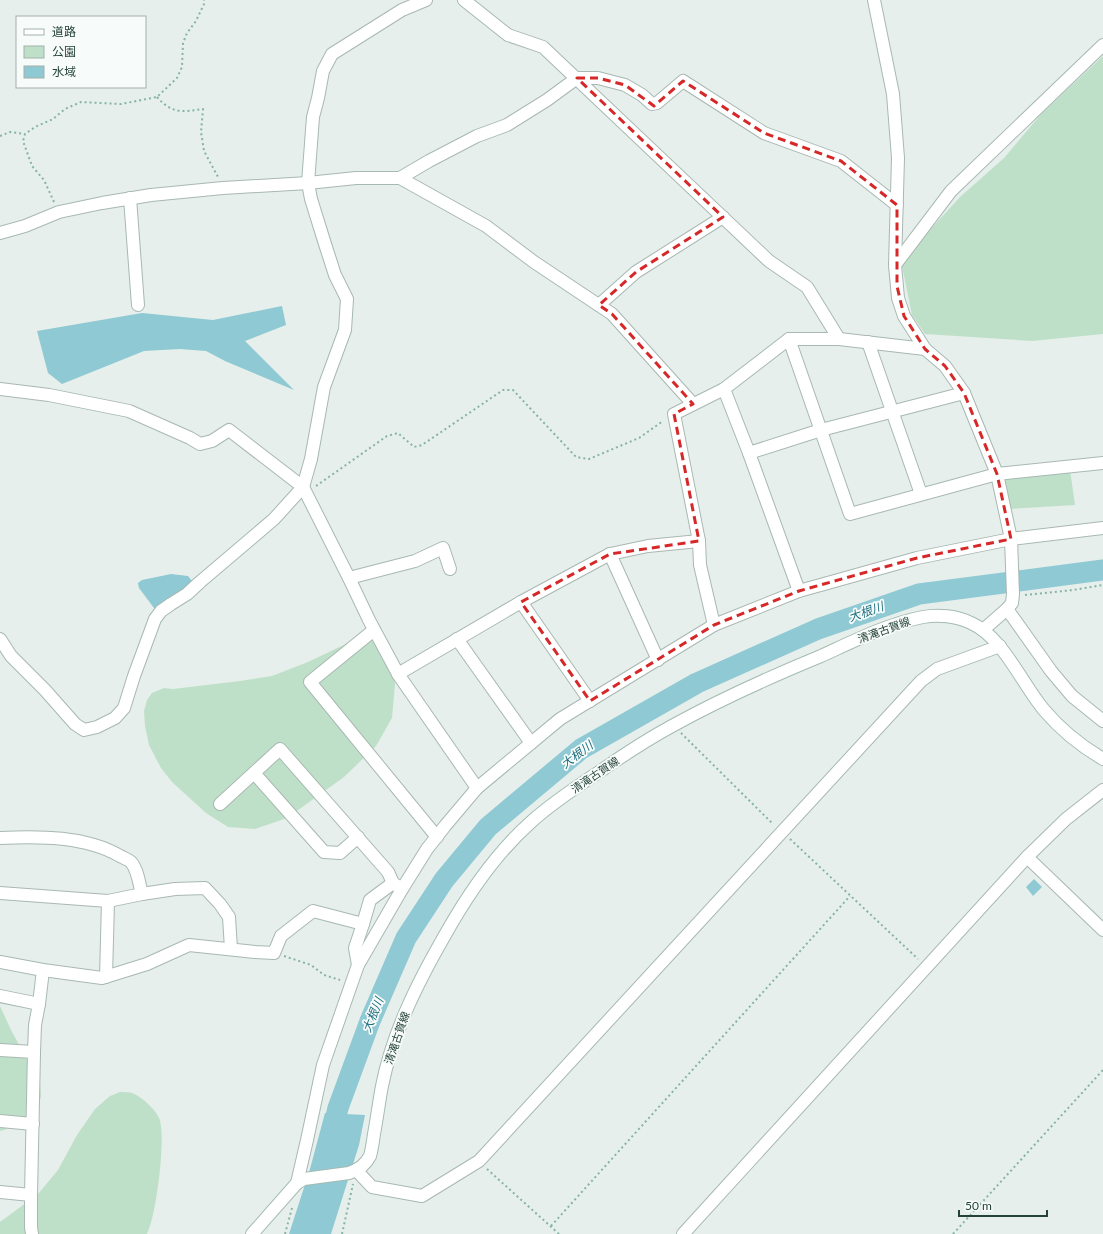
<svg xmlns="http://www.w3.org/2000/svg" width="1103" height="1234" viewBox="0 0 1103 1234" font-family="Lato,'Noto Sans JP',sans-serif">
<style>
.green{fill:#bfe0c8}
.water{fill:#8ec9d4}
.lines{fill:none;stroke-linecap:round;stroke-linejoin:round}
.river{stroke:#8ec9d4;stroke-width:21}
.minor-casing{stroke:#a8b8b2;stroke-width:14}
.secondary-casing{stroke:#a4bbb3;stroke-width:14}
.path{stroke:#86b3a5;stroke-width:2;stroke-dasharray:2 3;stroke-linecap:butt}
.minor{stroke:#fff;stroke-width:12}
.secondary{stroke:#fff;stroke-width:12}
.marked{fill:none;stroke:#d62828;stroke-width:3;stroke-dasharray:8 5;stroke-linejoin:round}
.labels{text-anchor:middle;stroke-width:3.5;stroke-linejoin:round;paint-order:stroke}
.street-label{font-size:11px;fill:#24423a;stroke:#f7fbf9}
.water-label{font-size:12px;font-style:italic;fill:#1c6f80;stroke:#f7fbf9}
</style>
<rect width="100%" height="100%" fill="#e6efeb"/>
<g class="green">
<path d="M 1103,56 L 1103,334 L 1032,341 L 925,334 L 912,315 L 902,266 L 928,232 L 960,197 L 1004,158 L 1042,113 Z"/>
<path d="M 1070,470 L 1075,505 L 1009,509 L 1003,479 Z"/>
<path d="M 376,639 L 393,662 L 395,684 L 392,718 L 376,746 L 344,777 L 287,818 L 255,829 L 228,827 L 206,813 L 172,782 L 161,768 L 149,745 L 145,726 L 144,711 L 147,700 L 152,693 L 164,688 L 173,689 L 240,681 L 272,676 L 308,662 L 354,640 Z"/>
<path d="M 0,1006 L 11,1030 L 40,1083 L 41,1096 L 39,1105 L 26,1119 L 4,1130 L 0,1131 Z"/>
<path d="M 120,1092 C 124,1092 129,1092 132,1093 C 142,1097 155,1109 159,1118 C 167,1134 156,1218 147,1234 L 0,1234 L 0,1222 L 38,1194 L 58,1170 L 77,1135 L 95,1109 L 110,1096 Z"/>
</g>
<g class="water">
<path d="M 282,306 L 286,325 L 245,341 L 294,390 L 225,361 L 206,351 L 180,349 L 144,351 L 62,384 L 48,373 L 37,331 L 142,313 L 213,320 Z"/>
<path d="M 171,574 L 188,576 L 192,581 L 185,588 L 157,608 L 154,608 L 139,588 L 138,583 L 142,580 Z"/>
<path d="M 1034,879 L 1042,887 L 1033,896 L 1026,887 Z"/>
<path d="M 325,1113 L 365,1115 L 359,1145 L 331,1234 L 289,1234 L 310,1169 Z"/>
</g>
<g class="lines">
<path class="river" d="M 330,1141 L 338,1108 L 370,1021 L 406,938 L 444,880 L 488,827 L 581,749 L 697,683 L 818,629 L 919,594 L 1103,570"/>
<defs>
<g id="minor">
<path d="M 464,0 L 508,35 L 543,47 L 769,261 L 807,287 L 839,339"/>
<path d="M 874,0 L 893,94 L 898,158 L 895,265 L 898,298 L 904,316 L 925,349 L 945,366 L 964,393 L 997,474 L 1011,539 L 1013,594 L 1012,603 L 1007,609 L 983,630"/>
<path d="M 400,178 L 429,161 L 477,136 L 507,125 L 547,100 L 577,78 L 598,78 L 625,85 L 642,95 L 652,104 L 657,103 L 683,81 L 764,133 L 841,161 L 897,205"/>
<path d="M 130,198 L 138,305"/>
<path d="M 0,233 L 25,226 L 59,212 L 102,203 L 151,195 L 223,188 L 308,183 L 356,178 L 400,178 L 486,226 L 534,262 L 612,314 L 693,404"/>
<path d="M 895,265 L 951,191 L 1103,45"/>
<path d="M 599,305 L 636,272 L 723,217"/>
<path d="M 789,339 L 850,514 L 997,474 L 1103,463"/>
<path d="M 868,342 L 921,494"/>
<path d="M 0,389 L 49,395 L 129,411 L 190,438 L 200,444 L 212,441 L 229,430 L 303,487 L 349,578 L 369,620 L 398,674 L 477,788"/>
<path d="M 724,389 L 749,453 L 799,591"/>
<path d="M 749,453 L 821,430 L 964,393"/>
<path d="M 610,554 L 658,660"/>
<path d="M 349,578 L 415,561 L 443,548 L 450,569"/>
<path d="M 521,602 L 590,701"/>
<path d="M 1007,609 L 1051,671 L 1072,696 L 1103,721"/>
<path d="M 714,625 L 700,565 L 699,541 L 674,414 L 724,389 L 789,339 L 839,339 L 925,349"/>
<path d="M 374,630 L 310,682 L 437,837"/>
<path d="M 0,639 L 11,656 L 45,690 L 75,724 L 84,730 L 97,727 L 115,718 L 124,708 L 134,676 L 155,619 L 161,611 L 171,604 L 187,594 L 200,582 L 274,519 L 303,487 L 311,459 L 324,387 L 345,330 L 347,299 L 335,275 L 325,244 L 311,199 L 308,183 L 313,117 L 318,98 L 323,71 L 332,54 L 402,10 L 426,0"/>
<path d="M 457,639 L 531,743"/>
<path d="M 398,674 L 521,602 L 610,554 L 648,546 L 699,541"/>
<path d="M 254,773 L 324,852 L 340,853 L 358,837"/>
<path d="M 220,804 L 280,749 L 388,872 L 393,883"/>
<path d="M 0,838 C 39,836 86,836 120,856 C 124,858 129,860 131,862 C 138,870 139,884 142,894 L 175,889 L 205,888 L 220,904 L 229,917 L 231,949"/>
<path d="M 1027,857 L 1103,930"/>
<path d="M 0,893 L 108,901 L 142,894"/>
<path d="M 0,962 L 43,970 L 102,978 L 147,964 L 189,945 L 255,952 L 274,953 L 281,936 L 313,911 L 363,924 L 370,900 L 393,883 L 402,889"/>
<path d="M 358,965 L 355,948 L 363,924"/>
<path d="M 106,977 L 108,901"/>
<path d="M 0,996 L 39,1004"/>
<path d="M 0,1050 L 34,1052 L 31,1195 L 31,1227 L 32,1234"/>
<path d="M 34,1052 L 35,1025 L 39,1004 L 43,970"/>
<path d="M 0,1121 L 33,1124"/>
<path d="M 356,1170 L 372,1187 L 422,1196 L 479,1161 L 921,681 L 937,669 L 1000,646"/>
<path d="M 297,1183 L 307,1140 L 323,1065 L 358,965 L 402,889 L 427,849 L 445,826 L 477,788 L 560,719 L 714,625 L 799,591 L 917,558 L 1011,539 L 1103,528"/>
<path d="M 0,1192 L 31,1195"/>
<path d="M 683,1234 L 1027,857 L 1066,819 L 1103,790"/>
</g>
<path id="secondary" d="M 252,1234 L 297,1183 L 304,1179 L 349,1173 C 358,1170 366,1164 370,1156 C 372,1149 373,1141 374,1134 C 377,1118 379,1102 382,1086 C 393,1031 418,982 445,935 C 468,894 496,853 531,822 C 553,802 578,786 602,770 C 625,754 648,739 672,726 C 719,700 770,677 821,656 C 854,641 887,624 923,617 C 938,614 957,616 971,623 C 1003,637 1022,684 1044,710 C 1061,730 1081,746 1103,759"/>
</defs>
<use href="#minor" class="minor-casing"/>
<use href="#secondary" class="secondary-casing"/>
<g class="path">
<path d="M 157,97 C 172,114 182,112 203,109 L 201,132 L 204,151 L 218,177"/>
<path d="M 0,136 L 10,132 L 25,134"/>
<path d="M 54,202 L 44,180 L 32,166 L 23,141 L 25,134 L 35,127 L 53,119 L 65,109 L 81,102 L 121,104 L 157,97 L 177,78 L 182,67 L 183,43 L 187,33 L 196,21 L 204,4 L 204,0"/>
<path d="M 316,486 L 387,436 L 398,433 L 414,447 L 422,445 L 503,390 L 513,390 L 576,457 L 589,459 L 639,438 L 663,421"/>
<path d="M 1025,595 L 1073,590 L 1103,585"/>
<path d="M 681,733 L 773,824"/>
<path d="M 790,839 L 918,959"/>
<path d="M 284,956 L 311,965 L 324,975 L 340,980"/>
<path d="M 487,1169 L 559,1234"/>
<path d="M 551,1226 L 850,896"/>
<path d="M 285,1234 L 292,1208"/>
<path d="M 342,1234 L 353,1184"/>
<path d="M 953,1234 L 1103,1070"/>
</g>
<use href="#minor" class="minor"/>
<use href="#secondary" class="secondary"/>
</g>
<path class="marked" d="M 577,78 L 598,78 L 625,85 L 654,106 L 683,81 L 764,133 L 841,161 L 897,205 L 897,286 L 904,316 L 925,349 L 945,366 L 964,393 L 997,474 L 1011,539 L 917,558 L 799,591 L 714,625 L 590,701 L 521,602 L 610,554 L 699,541 L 674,414 L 693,404 L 612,314 L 599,305 L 636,272 L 723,217 Z"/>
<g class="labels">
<g class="street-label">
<text transform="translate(884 630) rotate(-20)" y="4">清滝古賀線</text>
<text transform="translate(595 775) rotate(-34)" y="4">清滝古賀線</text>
<text transform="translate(397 1038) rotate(-71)" y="4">清滝古賀線</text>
</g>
<g class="water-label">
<text transform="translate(866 612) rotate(-19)" y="4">大根川</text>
<text transform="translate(577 755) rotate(-37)" y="4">大根川</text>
<text transform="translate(373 1015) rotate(-68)" y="4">大根川</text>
</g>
</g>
<rect x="16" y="16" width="130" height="72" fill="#f7fbf9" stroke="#a3b1ad"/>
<rect x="24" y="29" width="20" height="6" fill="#ffffff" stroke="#a3b1ad"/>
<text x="52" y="36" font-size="12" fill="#24423a">道路</text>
<rect x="24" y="46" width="20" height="12" fill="#bfe0c8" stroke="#a3b1ad"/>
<text x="52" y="56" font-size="12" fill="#24423a">公園</text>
<rect x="24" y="66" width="20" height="12" fill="#8ec9d4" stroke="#a3b1ad"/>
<text x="52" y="76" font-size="12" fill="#24423a">水域</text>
<path d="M959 1210v6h88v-6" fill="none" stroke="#24423a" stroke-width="2"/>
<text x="965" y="1210" font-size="12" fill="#24423a" stroke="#f7fbf9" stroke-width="3" paint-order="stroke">50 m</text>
</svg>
